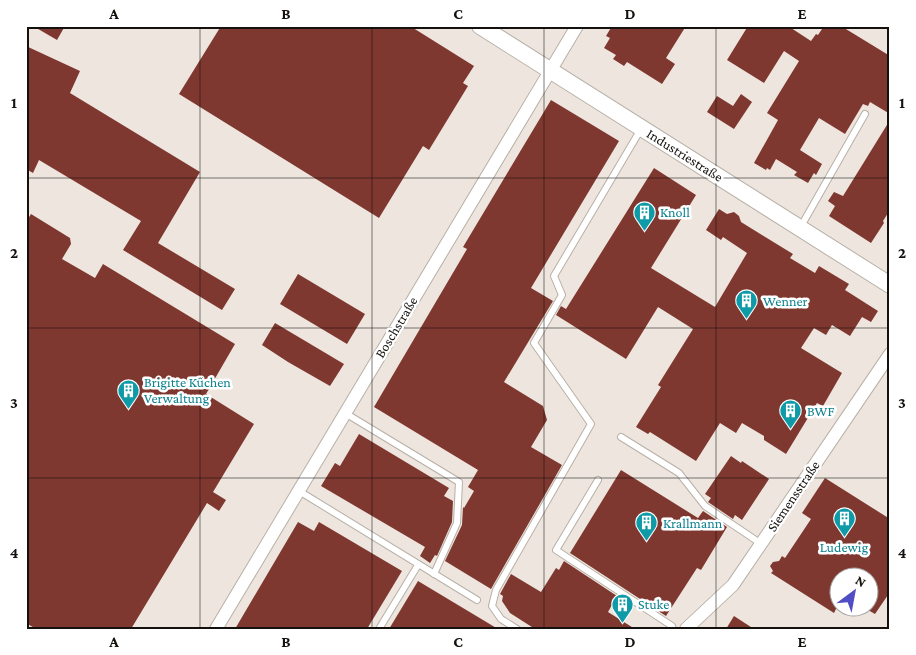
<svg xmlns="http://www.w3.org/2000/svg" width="916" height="655" viewBox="0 0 916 655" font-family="'Crimson Pro',serif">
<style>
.building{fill:#7f3830}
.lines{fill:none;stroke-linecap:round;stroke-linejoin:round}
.service-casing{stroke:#b7b0a7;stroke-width:8}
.minor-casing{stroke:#b7b0a7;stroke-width:14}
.tertiary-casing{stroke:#b7b0a7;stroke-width:18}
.service{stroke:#fff;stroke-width:6}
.minor{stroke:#fff;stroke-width:12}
.tertiary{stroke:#fff;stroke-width:16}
.grid{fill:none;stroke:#14110e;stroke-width:1;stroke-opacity:0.55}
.labels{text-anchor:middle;stroke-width:5;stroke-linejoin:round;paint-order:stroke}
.street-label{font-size:14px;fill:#14110e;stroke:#fff}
.culture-label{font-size:14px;fill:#0d838f;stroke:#fff;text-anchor:start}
.neatline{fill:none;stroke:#14110e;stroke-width:2}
.grid-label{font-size:16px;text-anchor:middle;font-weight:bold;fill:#14110e}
</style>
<rect width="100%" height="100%" fill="#eee6de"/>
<g class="building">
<path d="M 33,26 L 65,26 L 57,40 Z"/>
<path d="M 221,26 L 410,26 L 474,66 L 463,83 L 468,86 L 429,150 L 423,146 L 379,218 L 179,94 Z"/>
<path d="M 612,26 L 686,26 L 666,58 L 675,64 L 662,84 L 627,62 L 624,66 L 613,59 L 616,55 L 604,48 L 610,38 L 606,36 Z"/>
<path d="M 748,26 L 788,26 L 811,41 L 816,34 L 818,35 L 824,26 L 841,26 L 890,56 L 890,114 L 870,102 L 868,106 L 863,104 L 845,134 L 819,118 L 800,150 L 822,164 L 816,175 L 814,173 L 808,183 L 794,175 L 797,172 L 776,159 L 770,170 L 767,168 L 766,170 L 754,163 L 778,120 L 767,113 L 799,61 L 784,51 L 764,83 L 727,60 Z"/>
<path d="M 26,46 L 80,71 L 70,93 L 200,172 L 158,243 L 235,289 L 222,310 L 123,250 L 141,221 L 39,160 L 33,173 L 26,169 Z"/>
<path d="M 741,94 L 752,102 L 734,129 L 707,112 L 717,96 L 733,106 Z"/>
<path d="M 551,100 L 619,141 L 531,288 L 553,301 L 504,382 L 543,406 L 547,420 L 531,447 L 562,465 L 491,589 L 445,561 L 462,525 L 463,507 L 464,508 L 474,491 L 468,487 L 478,470 L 374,407 L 467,249 L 463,247 Z"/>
<path d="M 890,120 L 890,210 L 883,221 L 884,223 L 871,243 L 829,216 L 835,206 L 828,201 L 834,192 L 843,196 Z"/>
<path d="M 654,168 L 696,195 L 651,268 L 715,307 L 747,253 L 723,237 L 721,240 L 706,230 L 719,209 L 727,214 L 734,212 L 739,216 L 741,222 L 793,254 L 790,258 L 815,273 L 819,266 L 849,284 L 845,290 L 878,311 L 871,322 L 862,317 L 850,336 L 832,325 L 826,335 L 814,328 L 801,348 L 842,373 L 823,406 L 817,403 L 786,454 L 764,440 L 764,436 L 742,423 L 736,433 L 720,423 L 696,461 L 650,432 L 648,434 L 636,427 L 661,387 L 658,385 L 693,329 L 658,307 L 626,359 L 556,315 L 561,306 L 566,309 Z"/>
<path d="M 31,214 L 70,238 L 71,244 L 62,259 L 95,278 L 103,264 L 235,344 L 206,394 L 254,424 L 213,492 L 226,500 L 219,511 L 207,503 L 131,629 L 36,629 L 26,623 L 26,222 Z"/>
<path d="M 298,274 L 365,314 L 347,344 L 280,304 Z"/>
<path d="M 275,323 L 344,364 L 330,386 L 288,362 L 262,345 Z"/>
<path d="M 359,434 L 449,488 L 444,496 L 453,501 L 452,522 L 437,556 L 435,555 L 430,563 L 420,556 L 425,547 L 321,486 L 335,463 L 340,466 Z"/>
<path d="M 731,456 L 741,463 L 742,461 L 769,479 L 742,520 L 735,515 L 733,519 L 708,502 L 711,498 L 705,494 Z"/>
<path d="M 621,470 L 698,518 L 703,511 L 727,527 L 701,570 L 697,568 L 666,616 L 570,553 Z"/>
<path d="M 825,478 L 890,519 L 890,592 L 875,614 L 868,610 L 868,578 L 838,578 L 838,605 L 834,613 L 771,573 L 773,571 L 770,566 L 773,562 L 779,561 L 782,556 L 785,558 L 811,519 L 802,513 Z"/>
<path d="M 298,522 L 314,531 L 319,522 L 402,571 L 367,629 L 235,629 Z"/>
<path d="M 564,561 L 617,596 L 608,612 L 635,629 L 535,629 L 510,613 L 502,601 L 503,596 L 500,594 L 511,574 L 541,592 L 556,568 L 559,570 Z"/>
<path d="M 418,581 L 498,629 L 389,629 Z"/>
<path d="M 734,616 L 754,629 L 726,629 Z"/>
</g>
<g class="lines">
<defs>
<g id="service">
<path d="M 800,228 L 865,114"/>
<path d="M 345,413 L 459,482 L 457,523 L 434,574"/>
<path d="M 621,437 L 679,473 L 705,506 L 760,543"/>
<path d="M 598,480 L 556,550 L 672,626 L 673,629"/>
<path d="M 299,491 L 477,600"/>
<path d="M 379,629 L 418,565"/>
<path d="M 517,629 L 501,619 L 492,606 L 496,590 L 591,424 L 534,343 L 562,295 L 554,276 L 641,129"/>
</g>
<g id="minor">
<path d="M 216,629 L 577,26"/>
<path d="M 686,629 L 733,585 L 890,354"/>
</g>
<path id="tertiary" d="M 480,26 L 890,285"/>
</defs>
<use href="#service" class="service-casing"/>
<use href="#minor" class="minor-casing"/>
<use href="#tertiary" class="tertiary-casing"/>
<use href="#service" class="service"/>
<use href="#minor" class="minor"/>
<use href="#tertiary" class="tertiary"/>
</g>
<path class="grid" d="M 200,26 L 200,629M 372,26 L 372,629M 544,26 L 544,629M 716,26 L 716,629M 26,178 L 890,178M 26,328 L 890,328M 26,478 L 890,478"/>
<defs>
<symbol id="building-pin" viewBox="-11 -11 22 30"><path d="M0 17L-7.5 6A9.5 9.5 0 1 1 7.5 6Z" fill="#0f9aa8" stroke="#fff"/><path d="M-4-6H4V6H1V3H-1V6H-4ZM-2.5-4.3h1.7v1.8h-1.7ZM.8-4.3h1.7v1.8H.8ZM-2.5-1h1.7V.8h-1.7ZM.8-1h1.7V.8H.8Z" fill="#fff"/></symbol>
</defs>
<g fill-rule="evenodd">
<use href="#building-pin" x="632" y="200" width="25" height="34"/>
<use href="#building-pin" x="734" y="288" width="25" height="34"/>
<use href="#building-pin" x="116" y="378" width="25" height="34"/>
<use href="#building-pin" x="778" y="398" width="25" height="34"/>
<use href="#building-pin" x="832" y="506" width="25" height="34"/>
<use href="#building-pin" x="634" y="510" width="25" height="34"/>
<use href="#building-pin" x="610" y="592" width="25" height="34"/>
</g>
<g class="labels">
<g class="street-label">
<text transform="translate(685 155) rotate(32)" y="5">Industriestraße</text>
<text transform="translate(396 327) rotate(-59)" y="5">Boschstraße</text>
<text transform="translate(793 496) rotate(-56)" y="5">Siemensstraße</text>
</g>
<g class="culture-label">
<text x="660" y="217">Knoll</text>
<text x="763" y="306">Wenner</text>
<text x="144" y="387">Brigitte Küchen<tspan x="144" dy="16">Verwaltung</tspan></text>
<text x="807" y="416">BWF</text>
<text x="663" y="528">Krallmann</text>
<text x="844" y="552" text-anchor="middle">Ludewig</text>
<text x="638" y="609">Stuke</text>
</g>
</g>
<rect width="916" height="655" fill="none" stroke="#ffffff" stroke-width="55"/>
<g transform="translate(854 592) rotate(32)"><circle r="24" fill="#ffffff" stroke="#a1a09f"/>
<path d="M0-4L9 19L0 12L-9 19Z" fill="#514dc4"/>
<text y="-8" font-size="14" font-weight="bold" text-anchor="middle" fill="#14110e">N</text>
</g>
<rect x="28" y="28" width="860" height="600" class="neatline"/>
<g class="grid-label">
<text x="114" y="19">A</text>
<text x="286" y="19">B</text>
<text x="458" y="19">C</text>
<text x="630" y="19">D</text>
<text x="802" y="19">E</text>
<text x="14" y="108">1</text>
<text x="902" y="108">1</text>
<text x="14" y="258">2</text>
<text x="902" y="258">2</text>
<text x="14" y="408">3</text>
<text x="902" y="408">3</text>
<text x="14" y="558">4</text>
<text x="902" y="558">4</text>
<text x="114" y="647">A</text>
<text x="286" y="647">B</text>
<text x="458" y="647">C</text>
<text x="630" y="647">D</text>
<text x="802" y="647">E</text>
</g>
</svg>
